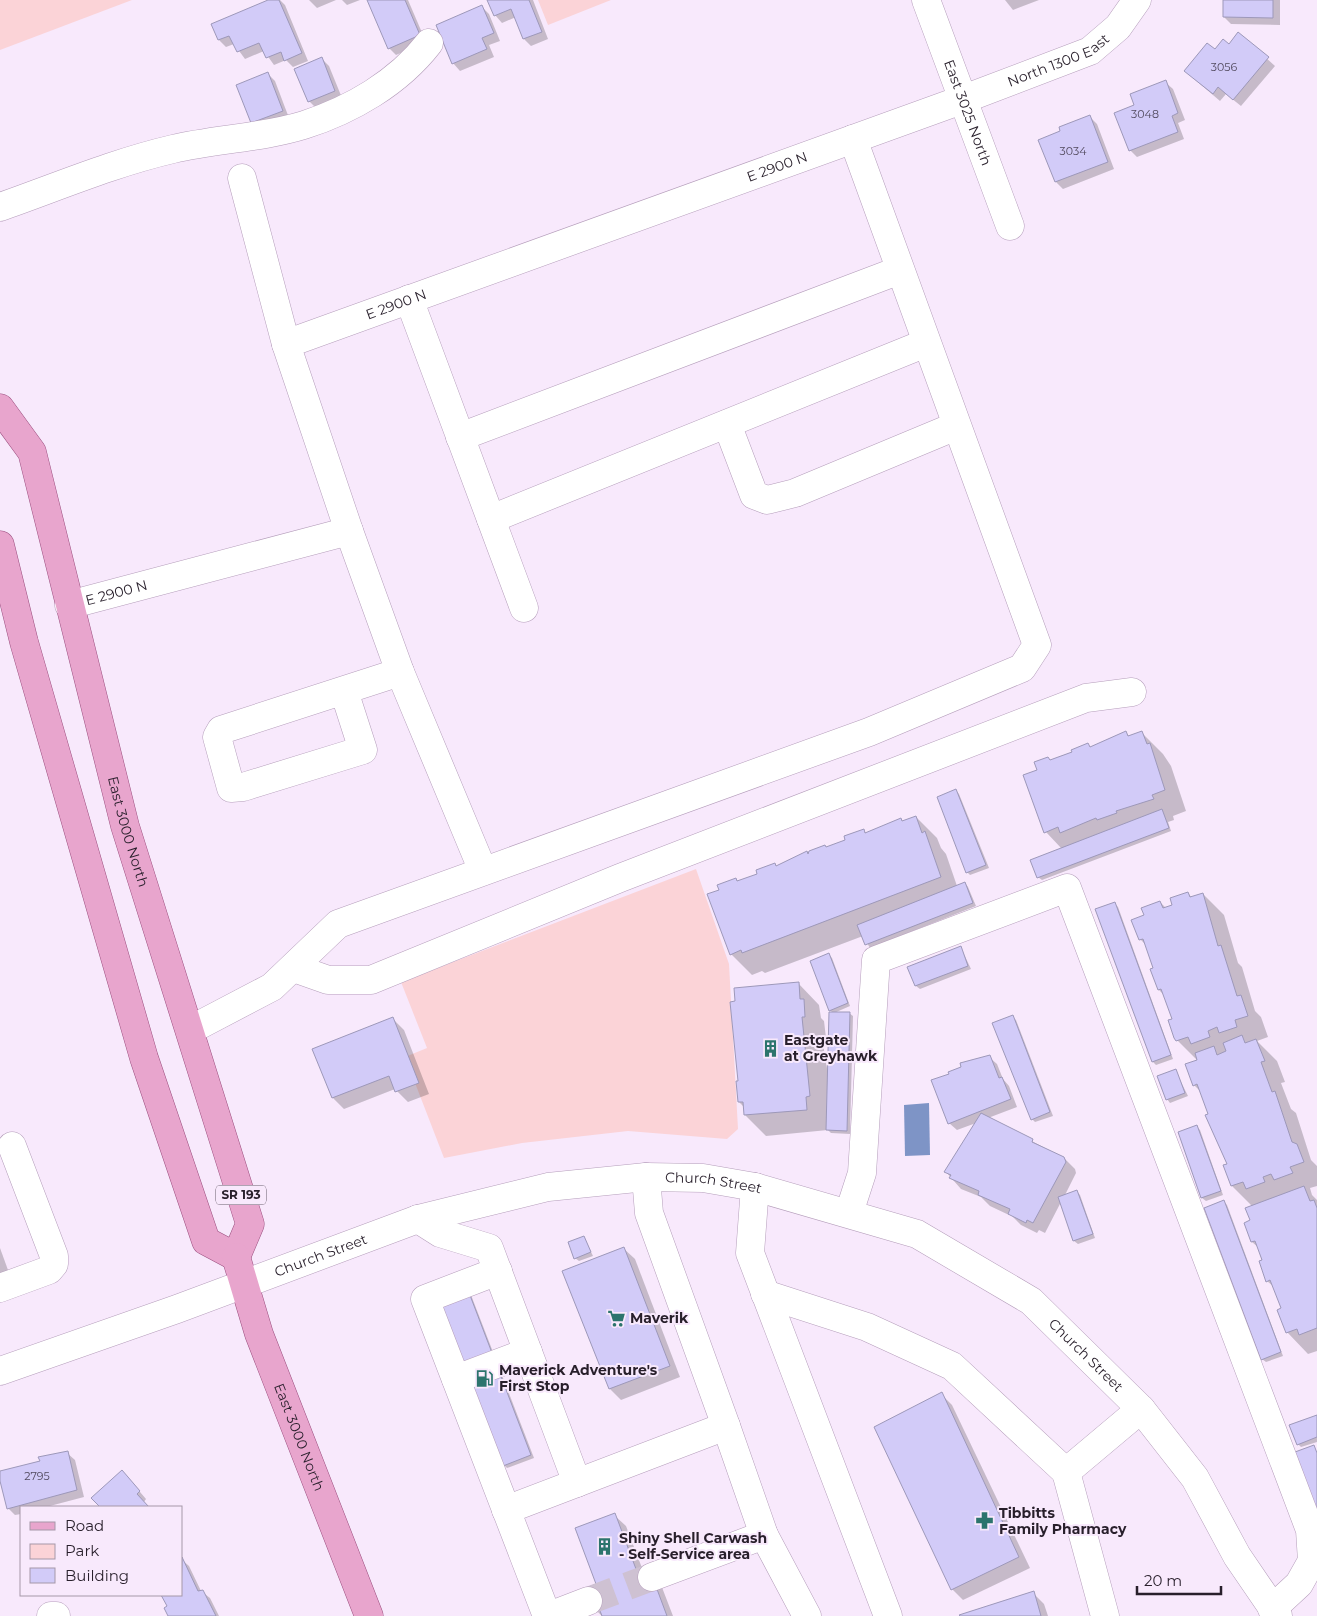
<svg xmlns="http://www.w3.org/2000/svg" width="1317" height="1616" viewBox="0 0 1317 1616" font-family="Montserrat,sans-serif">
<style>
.green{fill:#fbd3d7}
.water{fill:#7e94c6}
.shadow{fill:#0003}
.building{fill:#d2cbf8;stroke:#9d98b9}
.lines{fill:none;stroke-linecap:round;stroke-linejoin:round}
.minor-tunnel{stroke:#cec1d2;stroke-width:28;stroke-dasharray:28 14;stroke-linecap:butt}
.minor-casing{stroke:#b59ebb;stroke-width:29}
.major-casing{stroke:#9b4f7f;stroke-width:29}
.minor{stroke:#fff;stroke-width:28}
.major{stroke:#e8a5cd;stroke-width:28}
.labels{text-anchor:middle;stroke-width:4;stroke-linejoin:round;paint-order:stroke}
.number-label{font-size:11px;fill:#524a5e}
.shield{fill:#f8e9fc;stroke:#665c6a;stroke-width:1}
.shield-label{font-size:12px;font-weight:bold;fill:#281f2b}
.street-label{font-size:14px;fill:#281f2b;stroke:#f8e9fc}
.poi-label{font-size:14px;font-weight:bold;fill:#281f2b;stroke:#f8e9fc;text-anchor:start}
</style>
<rect width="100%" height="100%" fill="#f8e9fc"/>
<g class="green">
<path d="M 0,0 L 132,0 L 0,50 Z"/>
<path d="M 538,0 L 611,0 L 548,25 Z"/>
<path d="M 696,869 L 729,964 L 738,1129 L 727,1139 L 628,1131 L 522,1143 L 444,1158 L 405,1057 L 427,1048 L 401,982 Z"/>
</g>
<path class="water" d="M 929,1103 L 930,1155 L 905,1156 L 904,1105 Z"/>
<g class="shadow">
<path d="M 272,0 L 280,0 L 285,5 L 308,61 L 293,67 L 286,60 L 274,65 L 264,51 L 245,59 L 234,44 L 226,47 L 219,40 Z"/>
<path d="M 309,0 L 336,0 L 317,8 Z"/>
<path d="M 342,0 L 360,0 L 347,5 Z"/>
<path d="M 368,0 L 408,0 L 426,42 L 396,55 L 389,48 Z"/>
<path d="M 489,0 L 533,0 L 548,39 L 531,46 L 524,39 L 516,17 L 502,23 L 495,15 Z"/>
<path d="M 1005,0 L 1039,0 L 1013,10 Z"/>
<path d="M 1224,0 L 1280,0 L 1280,25 L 1231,24 L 1224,17 Z"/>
<path d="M 482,7 L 489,14 L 500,41 L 489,45 L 494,57 L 460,71 L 453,63 Z"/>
<path d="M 1239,34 L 1275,66 L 1241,106 L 1226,94 L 1220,101 L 1193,78 L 1215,50 L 1229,46 Z"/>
<path d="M 322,59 L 329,66 L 342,98 L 316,108 L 309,101 Z"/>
<path d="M 268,74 L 275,81 L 289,118 L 252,123 Z"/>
<path d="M 1165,82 L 1173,89 L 1185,120 L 1178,123 L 1184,139 L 1137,157 L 1130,150 L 1136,106 Z"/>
<path d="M 1090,117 L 1097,124 L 1114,169 L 1063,189 L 1056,182 L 1040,141 L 1062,132 Z"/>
<path d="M 1126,733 L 1130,737 L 1142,733 L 1163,754 L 1171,766 L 1186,811 L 1173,816 L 1174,820 L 1168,822 L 1171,831 L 1042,880 L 1038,877 L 1062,849 L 1046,832 L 1039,770 L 1051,761 L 1088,745 L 1091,748 Z"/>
<path d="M 956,791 L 959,794 L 989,868 L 970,875 L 967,872 Z"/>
<path d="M 916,817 L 937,838 L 941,848 L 946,854 L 957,886 L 965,883 L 968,887 L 976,906 L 870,948 L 863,936 L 765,973 L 762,971 L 752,975 L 731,954 L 721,890 L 736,879 L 739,882 L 847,840 L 863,830 L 867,834 L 901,819 L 903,822 Z"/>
<path d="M 1188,893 L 1192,898 L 1203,894 L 1224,915 L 1238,963 L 1242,967 L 1255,1011 L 1261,1017 L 1268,1037 L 1257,1041 L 1277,1061 L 1285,1082 L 1281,1083 L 1291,1109 L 1296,1113 L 1311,1160 L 1317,1166 L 1317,1186 L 1310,1188 L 1312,1195 L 1317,1200 L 1317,1351 L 1308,1354 L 1287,1332 L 1282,1309 L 1274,1287 L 1267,1281 L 1259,1248 L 1252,1242 L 1253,1207 L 1232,1186 L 1229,1165 L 1210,1114 L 1202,1093 L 1194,1085 L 1198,1061 L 1177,1040 L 1174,1019 L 1165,996 L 1159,990 L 1151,970 L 1155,969 L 1147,946 L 1140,939 L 1145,916 L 1160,902 L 1166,908 L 1173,905 Z"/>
<path d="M 1114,903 L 1118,907 L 1173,1059 L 1156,1065 L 1153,1062 Z"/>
<path d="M 961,948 L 971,969 L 920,989 L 916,986 L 909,968 Z"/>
<path d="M 829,955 L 832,958 L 850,1006 L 834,1013 L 849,1013 L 853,1016 L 850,1134 L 831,1133 L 828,1130 L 766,1136 L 745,1115 L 745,1108 L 739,1102 L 740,1082 L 798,983 L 819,1005 L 821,1018 L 824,1021 L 826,1038 L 822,1038 L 829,1080 L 833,1013 L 830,1010 Z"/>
<path d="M 1012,1017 L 1016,1020 L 1053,1116 L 1035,1122 L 1032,1119 Z"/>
<path d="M 393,1019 L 404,1030 L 429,1094 L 408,1102 L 395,1089 L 344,1109 L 333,1098 L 314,1049 Z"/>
<path d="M 989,1057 L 997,1064 L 1003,1079 L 1009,1086 L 1017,1107 L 988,1118 L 1064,1158 L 1075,1169 L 1076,1173 L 1065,1195 L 1076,1191 L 1080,1195 L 1095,1238 L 1078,1244 L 1074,1241 L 1061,1202 L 1045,1233 L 1039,1230 L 1037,1233 L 1021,1225 L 1010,1214 L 1009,1215 L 990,1206 L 981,1197 L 961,1189 L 946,1172 L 976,1123 L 957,1130 L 949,1123 Z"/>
<path d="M 1175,1070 L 1188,1096 L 1170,1103 L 1167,1099 Z"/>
<path d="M 1197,1127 L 1200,1130 L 1223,1195 L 1206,1201 L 1202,1198 L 1179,1133 Z"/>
<path d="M 1224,1202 L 1227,1205 L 1283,1356 L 1266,1362 L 1262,1359 Z"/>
<path d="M 584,1237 L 593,1256 L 579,1261 L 575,1258 Z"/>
<path d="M 0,1248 L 12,1281 L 0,1286 Z"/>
<path d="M 623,1248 L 635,1259 L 680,1377 L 621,1400 L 610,1389 L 564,1271 Z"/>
<path d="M 471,1295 L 534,1458 L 507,1468 L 504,1465 L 441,1302 Z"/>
<path d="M 941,1394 L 952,1405 L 1030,1568 L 963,1600 L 952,1589 Z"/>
<path d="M 1317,1416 L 1317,1442 L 1301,1447 L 1298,1444 Z"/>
<path d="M 67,1453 L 75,1460 L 84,1497 L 46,1507 L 21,1507 L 21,1514 L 15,1515 L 8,1508 L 0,1473 Z"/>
<path d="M 129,1479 L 146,1499 L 144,1502 L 149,1507 L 101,1507 L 93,1498 Z"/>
<path d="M 614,1515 L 626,1526 L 642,1568 L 658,1577 L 673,1616 L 602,1616 L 591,1605 Z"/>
<path d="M 181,1559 L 189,1566 L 201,1591 L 210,1598 L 219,1616 L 169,1616 L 169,1606 L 163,1595 L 181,1595 Z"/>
<path d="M 1033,1593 L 1044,1604 L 1048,1616 L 961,1616 Z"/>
</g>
<g class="building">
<path d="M 268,0 L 279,0 L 302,53 L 284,61 L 281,52 L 266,58 L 259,43 L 237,52 L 229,36 L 218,40 L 211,24 Z"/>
<path d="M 367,0 L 405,0 L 420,35 L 388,49 Z"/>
<path d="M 487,0 L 529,0 L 542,32 L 523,39 L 511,9 L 494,16 Z"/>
<path d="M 1223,0 L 1273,0 L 1273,18 L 1223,17 Z"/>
<path d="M 482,5 L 494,33 L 482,38 L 487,49 L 452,64 L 436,25 Z"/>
<path d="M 1238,32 L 1269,57 L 1233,100 L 1218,87 L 1213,94 L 1184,71 L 1207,43 L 1215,49 L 1223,39 L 1229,44 Z"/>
<path d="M 322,57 L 335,91 L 308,102 L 294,69 Z"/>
<path d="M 268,72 L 283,111 L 251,123 L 236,85 Z"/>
<path d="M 1166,80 L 1178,113 L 1172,116 L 1178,132 L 1129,151 L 1114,113 L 1134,105 L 1130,94 Z"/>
<path d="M 1090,115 L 1108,162 L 1055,182 L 1038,140 L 1060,131 L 1059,127 Z"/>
<path d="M 1126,731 L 1128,736 L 1142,731 L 1147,744 L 1150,743 L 1165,790 L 1152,795 L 1154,799 L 1116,811 L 1117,813 L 1097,820 L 1096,818 L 1060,833 L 1058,827 L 1044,833 L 1023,775 L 1037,770 L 1034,762 L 1048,757 L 1050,760 L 1072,752 L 1071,750 L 1088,743 L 1090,747 Z"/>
<path d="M 956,789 L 986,865 L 966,873 L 937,797 Z"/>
<path d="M 1162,809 L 1169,828 L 1037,878 L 1030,860 Z"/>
<path d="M 916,816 L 922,833 L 925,831 L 941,877 L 742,953 L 741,950 L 730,955 L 707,894 L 719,890 L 717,885 L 736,878 L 737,881 L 757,874 L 756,870 L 775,863 L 776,866 L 807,851 L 808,854 L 809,851 L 825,845 L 826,847 L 845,840 L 844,836 L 864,829 L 865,833 L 901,818 L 902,821 Z"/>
<path d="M 965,882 L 973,903 L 865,945 L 857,925 Z"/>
<path d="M 1188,892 L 1190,897 L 1203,893 L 1218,946 L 1221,945 L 1237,996 L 1241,995 L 1248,1016 L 1235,1020 L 1237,1027 L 1219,1033 L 1217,1027 L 1208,1031 L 1210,1037 L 1191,1044 L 1188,1037 L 1176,1041 L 1174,1038 L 1168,1020 L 1172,1019 L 1161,989 L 1158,990 L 1150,969 L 1153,968 L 1143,939 L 1139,940 L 1131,920 L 1144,915 L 1141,908 L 1160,901 L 1163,908 L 1172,905 L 1170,898 Z"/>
<path d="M 1115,902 L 1171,1055 L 1152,1062 L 1095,909 Z"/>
<path d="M 961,946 L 968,966 L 915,986 L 907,967 Z"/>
<path d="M 829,953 L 848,1003 L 829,1011 L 810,961 Z"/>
<path d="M 799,982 L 800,999 L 804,999 L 805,1017 L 802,1017 L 810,1096 L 806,1097 L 807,1110 L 744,1115 L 743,1102 L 738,1102 L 736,1081 L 738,1081 L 730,1002 L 735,1001 L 734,988 Z"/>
<path d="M 829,1012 L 850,1012 L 847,1131 L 826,1130 Z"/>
<path d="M 1013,1015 L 1050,1112 L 1031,1120 L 992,1023 Z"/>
<path d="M 393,1017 L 419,1083 L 395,1092 L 389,1076 L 332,1098 L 312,1049 Z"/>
<path d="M 1242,1035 L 1245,1043 L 1256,1039 L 1265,1061 L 1261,1062 L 1272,1092 L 1275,1091 L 1292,1142 L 1297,1144 L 1304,1162 L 1290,1167 L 1293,1173 L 1274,1180 L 1271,1174 L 1263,1177 L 1265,1182 L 1246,1189 L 1243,1182 L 1231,1186 L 1223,1165 L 1227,1164 L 1205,1115 L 1208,1114 L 1197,1084 L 1193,1086 L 1185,1064 L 1197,1060 L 1195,1053 L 1214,1046 L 1217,1055 L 1226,1051 L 1223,1043 Z"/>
<path d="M 990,1055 L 999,1078 L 1002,1077 L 1011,1099 L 948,1124 L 931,1080 L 949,1074 L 948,1072 L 961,1067 L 960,1063 Z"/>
<path d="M 1176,1069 L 1185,1093 L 1166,1100 L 1157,1076 Z"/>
<path d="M 981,1113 L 1033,1139 L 1032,1142 L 1064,1157 L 1066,1162 L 1033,1223 L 1027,1220 L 1026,1223 L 1008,1214 L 1010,1209 L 978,1195 L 979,1191 L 949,1178 L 951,1175 L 944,1172 Z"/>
<path d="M 1197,1125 L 1221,1191 L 1201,1198 L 1178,1132 Z"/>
<path d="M 1304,1186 L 1310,1201 L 1314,1200 L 1317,1208 L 1317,1328 L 1299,1335 L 1297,1329 L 1286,1333 L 1277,1310 L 1281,1308 L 1270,1280 L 1266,1282 L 1259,1261 L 1262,1260 L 1255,1241 L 1251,1242 L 1244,1223 L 1250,1220 L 1245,1208 Z"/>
<path d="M 1077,1190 L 1093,1234 L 1073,1241 L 1058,1197 Z"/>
<path d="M 1224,1200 L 1281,1352 L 1261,1360 L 1204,1208 Z"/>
<path d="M 584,1236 L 591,1252 L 574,1259 L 568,1242 Z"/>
<path d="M 624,1247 L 670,1366 L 609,1389 L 562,1271 Z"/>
<path d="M 468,1290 L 531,1455 L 503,1466 L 439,1301 Z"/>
<path d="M 942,1392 L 1019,1557 L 951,1590 L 874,1427 Z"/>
<path d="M 1317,1415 L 1317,1437 L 1297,1445 L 1289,1425 Z"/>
<path d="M 1314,1445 L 1317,1453 L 1317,1512 L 1295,1452 Z"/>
<path d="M 68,1451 L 77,1490 L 7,1509 L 0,1481 L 0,1471 L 40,1461 L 38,1457 Z"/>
<path d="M 122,1470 L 140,1491 L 137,1494 L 149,1507 L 100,1507 L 91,1498 Z"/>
<path d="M 615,1513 L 636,1569 L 648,1565 L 667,1616 L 602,1616 L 597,1603 L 584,1589 L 596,1584 L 575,1528 Z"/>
<path d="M 182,1557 L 198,1591 L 203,1590 L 216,1616 L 168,1616 L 164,1608 L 167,1606 L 161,1595 L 181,1595 Z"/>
<path d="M 1034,1591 L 1041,1616 L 960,1616 L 959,1615 Z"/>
</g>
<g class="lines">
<path class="minor-tunnel" d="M 588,1601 L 652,1577"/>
<defs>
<g id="minor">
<path id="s1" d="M 926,0 L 1010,226"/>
<path d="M 242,178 L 286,344"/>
<path d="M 0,207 C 57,187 113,163 173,149 C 216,139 262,138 304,125 C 351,110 398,83 429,43"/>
<path d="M 409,299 L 524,608"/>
<path d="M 727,424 L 754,495 L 767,500 L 795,493 L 956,426"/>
<path d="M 460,437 L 900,270"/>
<path d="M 491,519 L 926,343"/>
<path id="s2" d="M 69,605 L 349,531 L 286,344 L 964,99 L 1090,51 L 1118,27 L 1137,0"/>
<path d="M 400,672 L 483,871"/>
<path d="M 344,691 L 363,750 L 243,787 L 231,788 L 217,737 L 221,730 L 400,672 L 349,531"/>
<path d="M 294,968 L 328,980 L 371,980 L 620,878 L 1086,698 L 1132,692"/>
<path d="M 190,1030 L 272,987 L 338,924 L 869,732 L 1022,668 L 1037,645 L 853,139"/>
<path d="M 755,1187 L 750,1253 L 888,1616"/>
<path d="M 849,1213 L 862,1173 L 876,960 L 1067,888 L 1310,1530 L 1312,1561 L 1299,1584 L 1272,1609"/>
<path d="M 418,1219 L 440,1233 L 489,1248 L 577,1483"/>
<path d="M 498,1271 L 425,1299 L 547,1616"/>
<path d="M 0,1288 L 49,1270 L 54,1264 L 54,1256 L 12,1146"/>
<path d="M 765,1294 L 867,1327 L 952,1366 L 1066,1472"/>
<path id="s3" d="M 0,1371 L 177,1309 L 418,1219 L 548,1187 L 646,1177 L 703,1178 L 755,1187 L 917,1234 L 1031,1301 L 1141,1409 L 1195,1478 L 1237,1556 L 1278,1616"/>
<path d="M 456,1379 L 528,1352"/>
<path d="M 726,1426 L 764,1535 L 807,1616"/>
<path d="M 506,1510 L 726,1426 L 649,1213 L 646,1177"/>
<path d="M 652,1577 L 764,1535"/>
<path d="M 51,1616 L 56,1616"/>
<path d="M 549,1616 L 588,1601"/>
<path d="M 1105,1616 L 1066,1472 L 1141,1409"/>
</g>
<g id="major">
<path id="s4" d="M 0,408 L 32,452 L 125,826 L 250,1224 L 236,1257 L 206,1241 L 144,1058 L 24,642 L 0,545"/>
<path id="s5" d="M 236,1257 L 259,1334 L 369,1616"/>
</g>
</defs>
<use href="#minor" class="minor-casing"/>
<use href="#major" class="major-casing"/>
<use href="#minor" class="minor"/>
<use href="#major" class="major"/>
</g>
<defs>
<symbol id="building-bare" viewBox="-9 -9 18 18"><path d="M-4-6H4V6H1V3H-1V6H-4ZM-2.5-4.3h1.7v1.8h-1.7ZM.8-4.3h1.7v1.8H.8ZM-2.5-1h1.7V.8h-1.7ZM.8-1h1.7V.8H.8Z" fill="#2c746d" stroke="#f8e9fc" stroke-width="2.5" paint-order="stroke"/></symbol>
<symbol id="supermarket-bare" viewBox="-9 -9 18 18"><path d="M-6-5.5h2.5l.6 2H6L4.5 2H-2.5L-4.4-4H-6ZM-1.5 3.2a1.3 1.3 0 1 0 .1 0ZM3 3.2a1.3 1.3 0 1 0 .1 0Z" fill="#2c746d" stroke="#f8e9fc" stroke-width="2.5" paint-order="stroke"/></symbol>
<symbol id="fuel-bare" viewBox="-9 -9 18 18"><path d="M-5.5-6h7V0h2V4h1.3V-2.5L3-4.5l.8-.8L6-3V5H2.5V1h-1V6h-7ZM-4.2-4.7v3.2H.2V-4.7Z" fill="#2c746d" stroke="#f8e9fc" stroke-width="2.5" paint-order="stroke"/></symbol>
<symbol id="pharmacy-bare" viewBox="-9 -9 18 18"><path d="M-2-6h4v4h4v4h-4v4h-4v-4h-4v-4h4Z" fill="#2c746d" stroke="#f8e9fc" stroke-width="2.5" paint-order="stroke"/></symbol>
</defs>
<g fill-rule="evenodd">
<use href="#building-bare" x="758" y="1036" width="25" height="25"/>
<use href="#supermarket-bare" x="604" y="1306" width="25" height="25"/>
<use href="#fuel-bare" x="472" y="1366" width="25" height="25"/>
<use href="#pharmacy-bare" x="972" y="1508" width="25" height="25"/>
<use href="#building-bare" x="592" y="1534" width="25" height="25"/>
</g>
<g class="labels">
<g class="number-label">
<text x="1224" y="71">3056</text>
<text x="1145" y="118">3048</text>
<text x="1073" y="155">3034</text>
<text x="37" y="1480">2795</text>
</g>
<rect class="shield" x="216" y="1185.5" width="50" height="19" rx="4"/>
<g class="shield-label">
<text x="241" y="1199">SR 193</text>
</g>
<g class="street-label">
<text dy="5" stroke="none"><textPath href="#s2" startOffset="1310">North 1300 East</textPath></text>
<text dy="5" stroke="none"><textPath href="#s1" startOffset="120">East 3025 North</textPath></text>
<text dy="5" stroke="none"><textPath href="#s2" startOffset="1009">E 2900 N</textPath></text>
<text dy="5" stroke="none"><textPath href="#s2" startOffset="604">E 2900 N</textPath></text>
<text dy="5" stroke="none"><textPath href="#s2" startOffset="49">E 2900 N</textPath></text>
<text dy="5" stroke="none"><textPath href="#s4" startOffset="446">East 3000 North</textPath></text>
<text dy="5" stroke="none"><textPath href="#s3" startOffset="745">Church Street</textPath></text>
<text dy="5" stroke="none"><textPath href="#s3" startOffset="341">Church Street</textPath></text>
<text dy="5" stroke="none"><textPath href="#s3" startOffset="1165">Church Street</textPath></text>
<text dy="5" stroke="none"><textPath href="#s5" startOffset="191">East 3000 North</textPath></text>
</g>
<g class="poi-label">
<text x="784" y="1045">Eastgate<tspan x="784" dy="16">at Greyhawk</tspan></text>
<text x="630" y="1323">Maverik</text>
<text x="499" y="1375">Maverick Adventure's<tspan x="499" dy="16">First Stop</tspan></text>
<text x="999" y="1518">Tibbitts<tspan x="999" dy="16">Family Pharmacy</tspan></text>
<text x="619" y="1543">Shiny Shell Carwash<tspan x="619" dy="16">- Self-Service area</tspan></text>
</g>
</g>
<rect x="20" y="1506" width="162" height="90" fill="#f8e9fc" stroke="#a598a8"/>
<rect x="30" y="1522" width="25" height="8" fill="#e8a5cd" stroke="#a598a8"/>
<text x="65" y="1531" font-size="15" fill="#281f2b">Road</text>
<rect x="30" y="1544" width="25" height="15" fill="#fbd3d7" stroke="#a598a8"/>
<text x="65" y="1556" font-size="15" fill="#281f2b">Park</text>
<rect x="30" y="1568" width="25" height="15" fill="#d2cbf8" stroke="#a598a8"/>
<text x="65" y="1581" font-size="15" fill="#281f2b">Building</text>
<path d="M1137 1586v8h84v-8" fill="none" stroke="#281f2b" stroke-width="2.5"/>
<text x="1144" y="1586" font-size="15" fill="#281f2b" stroke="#f8e9fc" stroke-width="4" paint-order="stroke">20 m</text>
</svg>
